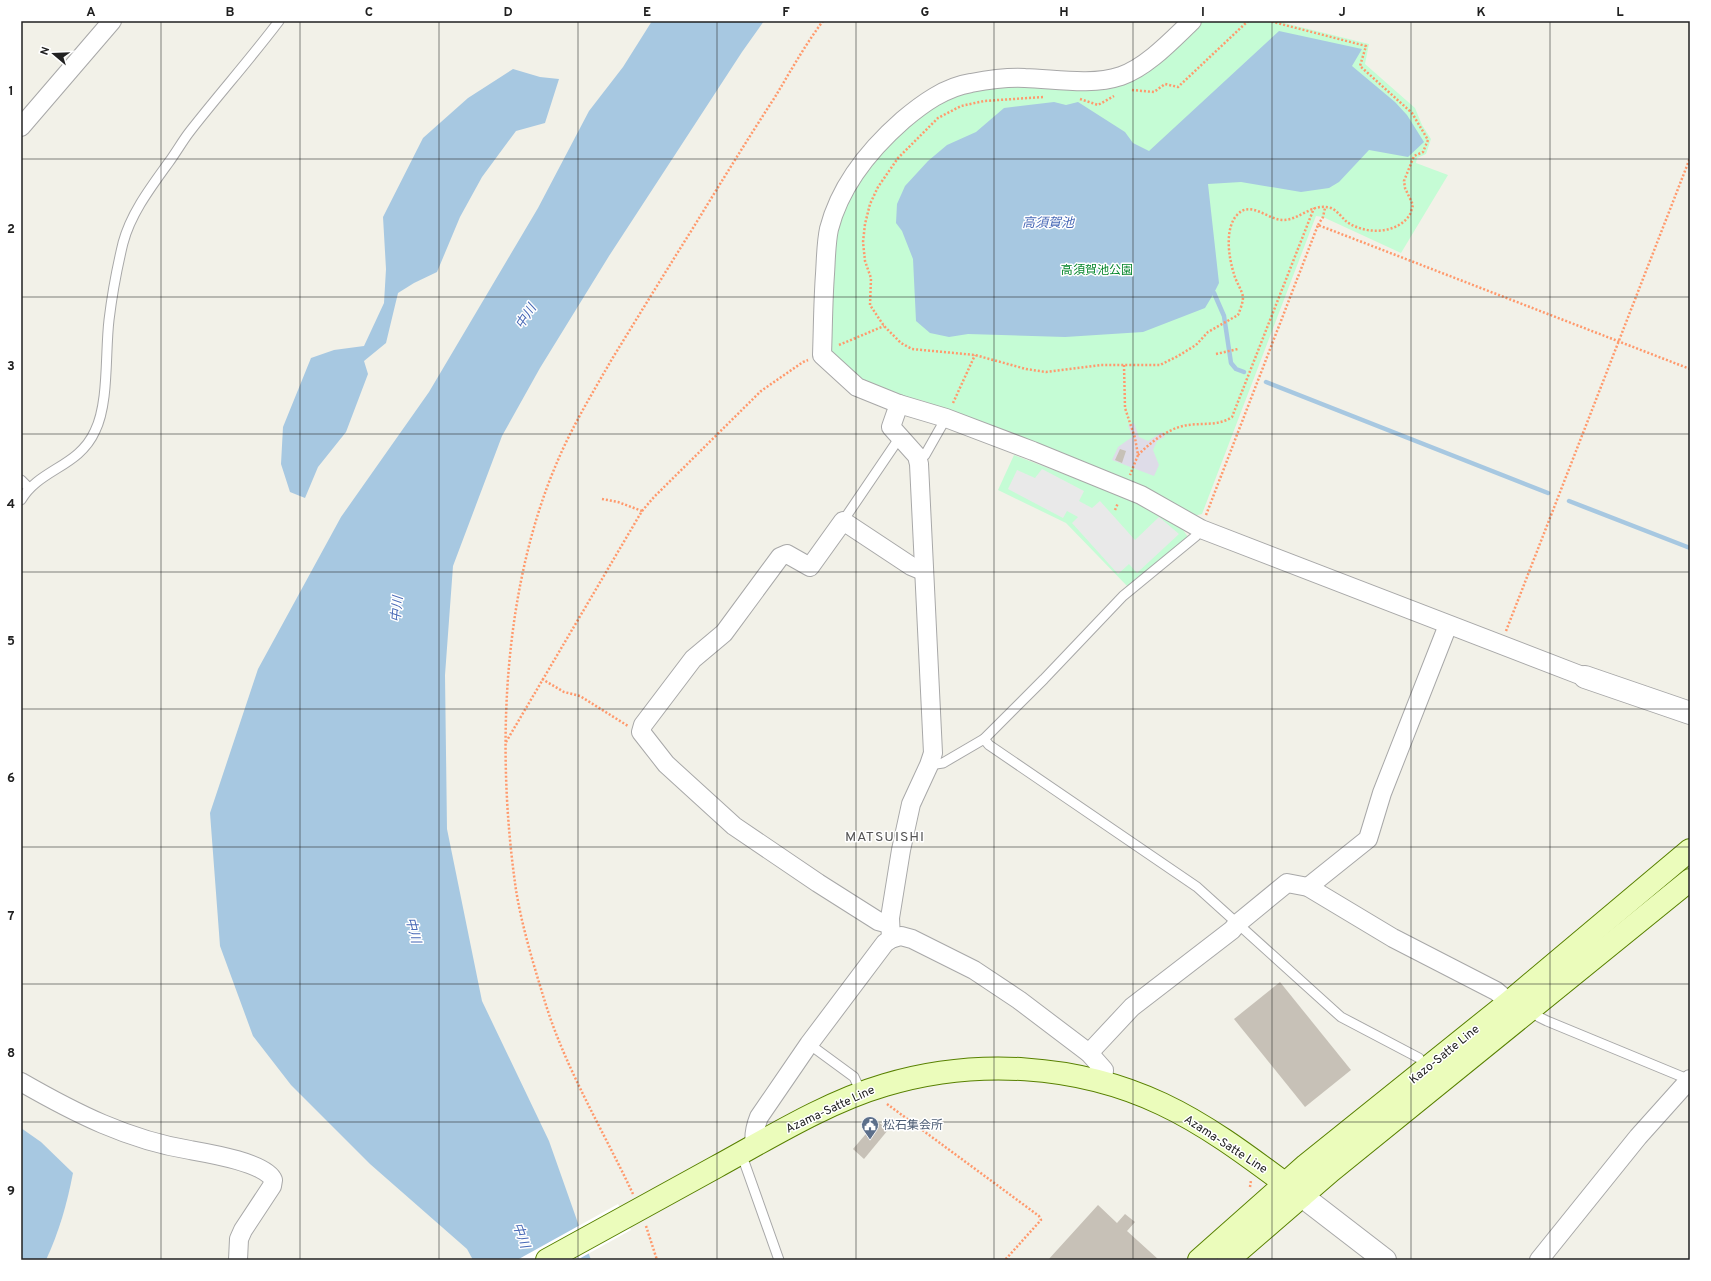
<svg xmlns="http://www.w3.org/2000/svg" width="1711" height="1281" viewBox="0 0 1711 1281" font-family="Overpass,'Noto Sans JP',sans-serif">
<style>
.park{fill:#c5fcd5}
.parking{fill:#e9e9e9}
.plaza{fill:#dedce8}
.water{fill:#a7c8e1}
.pier{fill:#fff}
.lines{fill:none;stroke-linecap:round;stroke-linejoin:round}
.stream{stroke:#a7c8e1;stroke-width:4.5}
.building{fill:#c7c1b7}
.service-casing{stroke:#a8a8a8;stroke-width:11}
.minor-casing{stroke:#a8a8a8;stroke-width:20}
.tertiary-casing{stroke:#a8a8a8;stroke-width:24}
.secondary-casing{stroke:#588001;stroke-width:24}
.path{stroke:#ff996c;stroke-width:2.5;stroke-dasharray:2 2;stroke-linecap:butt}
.service{stroke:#fff;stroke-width:9}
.minor{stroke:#fff;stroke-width:18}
.tertiary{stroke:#fff;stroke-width:22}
.secondary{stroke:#ebfcbb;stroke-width:22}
.grid{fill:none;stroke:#212121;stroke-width:1;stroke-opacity:0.55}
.labels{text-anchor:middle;stroke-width:3;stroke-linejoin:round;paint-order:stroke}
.park-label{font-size:12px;fill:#07872d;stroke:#fff}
.street-label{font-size:12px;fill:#212121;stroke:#fff}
.service-label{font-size:12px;fill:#4e5e75;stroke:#fff;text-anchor:start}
.water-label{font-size:13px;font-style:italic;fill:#4869b6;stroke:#fff}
.quarter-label{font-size:14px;letter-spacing:1px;fill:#545454;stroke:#fff}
.neatline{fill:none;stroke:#212121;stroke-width:1.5}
.grid-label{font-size:13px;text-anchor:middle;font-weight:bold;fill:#212121}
</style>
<rect width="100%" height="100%" fill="#f2f1e8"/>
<g class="park">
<path d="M 1202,21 L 1276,21 L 1369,44 L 1365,64 L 1415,108 L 1422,125 L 1431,139 L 1426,154 L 1417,158 L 1416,163 L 1448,175 L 1401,253 L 1323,217 L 1316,216 L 1202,514 L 1193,516 L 921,400 C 907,397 879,393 867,385 C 856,378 836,357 827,346 L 837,218 L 879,148 L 929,106 L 968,90 L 1142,72 Z"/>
<path d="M 1014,455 L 1134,501 L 1183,530 L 1188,537 L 1129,588 L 1066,523 L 998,490 Z"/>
</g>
<path class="parking" d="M 1042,469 L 1084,491 L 1079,501 L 1092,508 L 1100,501 L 1135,540 L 1159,517 L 1179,534 L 1137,573 L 1129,564 L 1118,574 L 1072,523 L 1078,517 L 1067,511 L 1063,518 L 1008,489 L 1017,470 L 1035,478 Z"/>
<path class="plaza" d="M 1134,423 L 1139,437 L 1148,441 L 1162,432 L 1165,437 L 1157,441 L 1153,450 L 1159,465 L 1154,476 L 1112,460 L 1118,447 L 1132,437 L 1128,425 Z"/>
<g class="water">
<path d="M 652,21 L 764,21 L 742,52 L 609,256 L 540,368 L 502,436 L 453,566 L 445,675 L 447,829 L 482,1001 L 549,1141 L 591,1260 L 473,1260 L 467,1249 L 370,1164 L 291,1085 L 253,1036 L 220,946 L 210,813 L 258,669 L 341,517 L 429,392 L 538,208 L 589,111 L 623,67 Z"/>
<path d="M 1279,31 L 1362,49 L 1352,66 L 1395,102 L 1407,115 L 1424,142 L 1408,157 L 1369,150 L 1339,182 L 1329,188 L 1301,192 L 1241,182 L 1208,184 L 1219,283 L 1214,293 L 1205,308 L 1143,332 L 1065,337 L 968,334 L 949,337 L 930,333 L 916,321 L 913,259 L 902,231 L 896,223 L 897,204 L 905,186 L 928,161 L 947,145 L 976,132 L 1004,108 L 1054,102 L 1066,105 L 1078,102 L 1125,132 L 1133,143 L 1149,151 Z"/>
<path d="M 513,69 L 540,77 L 559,79 L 545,123 L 516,131 L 482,177 L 460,217 L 437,272 L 414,283 L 398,293 L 386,343 L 364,361 L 368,374 L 346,432 L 318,467 L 305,498 L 290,492 L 281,464 L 283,427 L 311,358 L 334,350 L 364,346 L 384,303 L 386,269 L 383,217 L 423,138 L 468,98 Z"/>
<path d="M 21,1128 L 41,1142 L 73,1173 C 67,1204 59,1232 46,1260 L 21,1260 Z"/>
</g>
<path class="pier" d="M 618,1204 L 631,1230 L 577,1260 L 517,1260 Z"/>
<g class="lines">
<g class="stream">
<path d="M 1214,293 L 1224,316 L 1231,363 L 1236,369 L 1244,372"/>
<path d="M 1266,382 L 1548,493"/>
<path d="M 1569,501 L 1690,548"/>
</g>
</g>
<g class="building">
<path d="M 1120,449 L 1126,451 L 1122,463 L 1115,460 Z"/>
<path d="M 1280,982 L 1351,1070 L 1305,1107 L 1234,1019 Z"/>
<path d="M 877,1121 L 888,1130 L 864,1159 L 853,1149 Z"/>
<path d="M 1098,1205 L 1117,1223 L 1125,1214 L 1135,1222 L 1127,1231 L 1159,1260 L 1048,1260 Z"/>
</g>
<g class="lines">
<defs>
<g id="service">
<path d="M 918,459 L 925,455 L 946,418"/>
<path d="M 21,480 L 29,488"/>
<path d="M 21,500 C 39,469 79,467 95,431 C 109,403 105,353 109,320 C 112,295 117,268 123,243 C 131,213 151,187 169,162 C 177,151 183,140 191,130 C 220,93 251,58 279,21"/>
<path d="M 843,521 L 900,437"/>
<path d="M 984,739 L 989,745 L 1197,887 L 1341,1017 L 1419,1058"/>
<path d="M 929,765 L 943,763 L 984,739 L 1044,679 L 1123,596 L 1196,536 L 1201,529"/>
<path d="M 1531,1009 L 1539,1017 L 1547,1021 L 1690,1080"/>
<path d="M 809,1044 L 854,1077 L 862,1094"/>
<path d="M 741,1153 L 779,1260"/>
</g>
<g id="minor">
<path d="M 21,127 L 112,21"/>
<path d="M 899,404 L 946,418 L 1033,451 L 1141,495 L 1201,529 L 1585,677"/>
<path d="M 1308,887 L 1368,839 L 1382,793 L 1448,625"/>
<path d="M 889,924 L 878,921 L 818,883 L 734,826 L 666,764 L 641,732 L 643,725 L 693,659 L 724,633 L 780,557 L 787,554 L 810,567 L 843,521 L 911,566 L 923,571"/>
<path d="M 891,939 L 890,918 L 901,850 L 911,804 L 929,765 L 933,753 L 919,464 L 917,456 L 891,427 L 899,404 L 857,387 L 822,355 C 823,328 823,301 825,274 C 826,259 826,243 829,229 C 840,186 870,149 903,120 C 922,104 945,87 971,83 C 987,80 1008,77 1025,78 C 1056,79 1091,86 1121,76 C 1147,67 1172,40 1192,21"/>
<path d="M 1089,1053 L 1132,1007 L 1232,930 L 1237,924 L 1287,883 L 1308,887 L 1393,938 L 1496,991 L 1509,1002"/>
<path d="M 21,1082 C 75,1113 128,1140 190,1150 C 207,1153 267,1163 273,1180 L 272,1186 L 243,1230 L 239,1239 L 238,1260"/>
<path d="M 755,1146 C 753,1135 755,1127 759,1117 L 809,1044 L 885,943 L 891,939 L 901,936 L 912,939 L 974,970 L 1019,1000 L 1089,1053 L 1104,1070 L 1103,1083"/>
<path d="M 1539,1260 L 1638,1137 L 1690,1079"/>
</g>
<g id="tertiary">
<path d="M 1585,677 L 1690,713"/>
<path d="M 1302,1196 L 1385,1260"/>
</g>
<g id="secondary">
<path d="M 547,1260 C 603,1229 660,1198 716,1167 C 769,1138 827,1102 885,1085 C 975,1058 1077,1064 1162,1104 C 1213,1128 1257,1163 1302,1196"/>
<path d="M 1199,1260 L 1306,1165 L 1509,1002 L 1690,850"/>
<path d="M 1228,1260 L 1331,1171 L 1690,880"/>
</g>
</defs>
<use href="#service" class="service-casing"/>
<use href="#minor" class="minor-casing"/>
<use href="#tertiary" class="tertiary-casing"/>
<use href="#secondary" class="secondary-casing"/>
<g class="path">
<path d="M 1132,90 L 1154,92 L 1165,84 L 1178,87 L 1248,21"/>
<path d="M 1043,97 L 984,101 L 961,106 L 938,118 L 898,158 L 878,187 L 870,204 L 865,224 L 863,242 L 865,261 L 871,278 L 870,305 L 884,326 L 901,343 L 912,349 L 975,355 L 1026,369 L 1046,372 L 1101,365 L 1160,365 L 1178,356 L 1196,345 L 1208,332 L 1238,315 C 1240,310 1243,303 1243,297 C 1242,290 1236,282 1234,274 C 1229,259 1224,229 1237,215 C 1250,200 1267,219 1282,220 C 1299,221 1312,202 1331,208 C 1338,211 1342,218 1347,222 C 1364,234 1395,235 1409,216 C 1411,213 1412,208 1413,205 L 1405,188 L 1404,181 L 1414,156 L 1423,152 L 1428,140 L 1412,113 L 1360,66 L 1366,46 L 1269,21"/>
<path d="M 1080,99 L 1098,105 L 1114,96"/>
<path d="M 1318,225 L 1323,217 L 1325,208"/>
<path d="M 839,345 L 884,326"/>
<path d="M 1216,354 L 1238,349"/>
<path d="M 1124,365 L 1125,408 L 1135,438 L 1138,455 L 1130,475"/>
<path d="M 953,403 L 975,355"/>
<path d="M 1138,455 C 1150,443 1166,430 1183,426 C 1199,422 1218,427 1232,417 L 1314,208"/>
<path d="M 1115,510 L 1118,503"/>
<path d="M 642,511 L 654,497 L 761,391 L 803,362 L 808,360"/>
<path d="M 1206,515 L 1318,225 L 1690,369"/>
<path d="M 1506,631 L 1690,158"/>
<path d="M 542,679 L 564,692 L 580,696 L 628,726"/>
<path d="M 506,742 L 642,511 L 618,502 L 602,499"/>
<path d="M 887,1104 L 1039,1216 L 1041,1220 L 1005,1260"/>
<path d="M 1250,1187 L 1251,1180"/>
<path d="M 633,1194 C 603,1130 566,1070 545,1002 C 534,966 522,927 516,890 C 496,752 502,589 558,460 C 573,425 593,392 612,359 C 639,315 666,271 693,228 C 720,184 747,140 775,97 C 790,72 805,45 823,21"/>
<path d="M 646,1226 L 657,1260"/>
</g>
<use href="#service" class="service"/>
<use href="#minor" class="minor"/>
<use href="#tertiary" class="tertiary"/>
<use href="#secondary" class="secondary"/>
</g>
<path class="grid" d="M 161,21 L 161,1260M 300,21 L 300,1260M 439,21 L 439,1260M 578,21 L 578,1260M 717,21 L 717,1260M 856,21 L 856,1260M 994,21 L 994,1260M 1133,21 L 1133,1260M 1272,21 L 1272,1260M 1411,21 L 1411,1260M 1550,21 L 1550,1260M 21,159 L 1690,159M 21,297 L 1690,297M 21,434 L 1690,434M 21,572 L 1690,572M 21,709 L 1690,709M 21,847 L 1690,847M 21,984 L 1690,984M 21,1122 L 1690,1122"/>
<defs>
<symbol id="civic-pin" viewBox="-11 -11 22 30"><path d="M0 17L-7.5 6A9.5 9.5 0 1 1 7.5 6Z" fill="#5c6f8a" stroke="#fff"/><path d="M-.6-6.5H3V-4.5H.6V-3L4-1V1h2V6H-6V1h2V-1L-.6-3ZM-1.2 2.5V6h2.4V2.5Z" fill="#fff"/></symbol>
</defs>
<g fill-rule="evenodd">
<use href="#civic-pin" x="860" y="1115" width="20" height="27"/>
</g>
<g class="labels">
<g class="park-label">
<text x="1097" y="274">高須賀池公園</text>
</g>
<g class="street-label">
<text transform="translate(1444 1054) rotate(-39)" y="4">Kazo-Satte Line</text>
<text transform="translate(830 1109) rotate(-25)" y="4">Azama-Satte Line</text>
<text transform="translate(1226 1144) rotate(33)" y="4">Azama-Satte Line</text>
</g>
<g class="service-label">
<text x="883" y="1129">松石集会所</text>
</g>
<g class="water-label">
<text x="1048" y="227">高須賀池</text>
<text transform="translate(525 316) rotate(-57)" y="5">中川</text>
<text transform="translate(396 609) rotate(-85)" y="5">中川</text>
<text transform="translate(414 930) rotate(76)" y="5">中川</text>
<text transform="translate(522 1235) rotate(70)" y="5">中川</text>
</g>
<g class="quarter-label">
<text x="885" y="841">MATSUISHI</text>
</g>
</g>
<rect width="1711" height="1281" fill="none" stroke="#ffffff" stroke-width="44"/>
<g transform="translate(54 54) rotate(289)" stroke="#ffffff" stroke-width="3" paint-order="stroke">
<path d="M0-3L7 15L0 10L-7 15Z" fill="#212121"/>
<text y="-6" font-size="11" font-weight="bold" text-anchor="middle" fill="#212121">N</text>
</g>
<rect x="22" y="22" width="1667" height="1237" class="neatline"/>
<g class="grid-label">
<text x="91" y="16">A</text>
<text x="230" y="16">B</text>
<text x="369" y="16">C</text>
<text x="508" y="16">D</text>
<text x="647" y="16">E</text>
<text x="786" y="16">F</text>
<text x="925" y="16">G</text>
<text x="1064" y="16">H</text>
<text x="1203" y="16">I</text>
<text x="1342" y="16">J</text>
<text x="1481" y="16">K</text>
<text x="1620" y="16">L</text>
<text x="11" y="95">1</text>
<text x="11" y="233">2</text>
<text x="11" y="370">3</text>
<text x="11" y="508">4</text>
<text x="11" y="645">5</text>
<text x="11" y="782">6</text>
<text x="11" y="920">7</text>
<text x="11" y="1057">8</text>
<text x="11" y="1195">9</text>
</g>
</svg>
